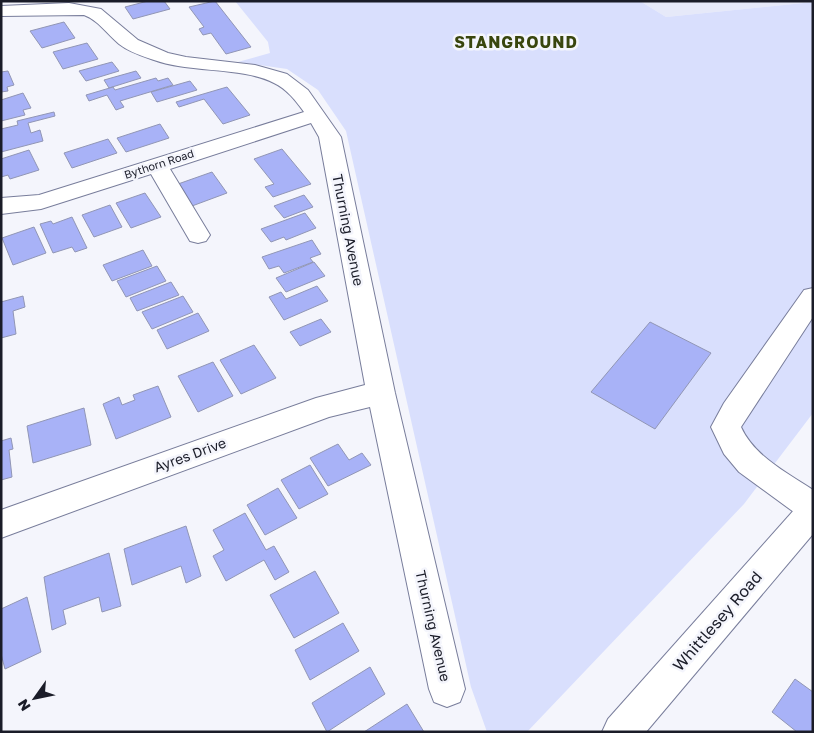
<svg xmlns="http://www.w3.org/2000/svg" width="814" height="733" viewBox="0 0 814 733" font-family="'Golos Text',sans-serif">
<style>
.built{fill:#e6e9f9}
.green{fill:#d9dffd}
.building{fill:#a8b2f7;stroke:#9196b5}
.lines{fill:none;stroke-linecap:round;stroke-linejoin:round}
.minor-casing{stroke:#787d9b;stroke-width:2}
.major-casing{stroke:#787d9b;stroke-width:2}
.minor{fill:#fff;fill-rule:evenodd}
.major{fill:#fff;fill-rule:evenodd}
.labels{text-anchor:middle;stroke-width:5;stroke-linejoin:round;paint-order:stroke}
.far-street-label{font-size:11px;fill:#1a1c28;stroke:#f4f5fc}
.street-label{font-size:14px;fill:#1a1c28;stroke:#f4f5fc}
.far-district-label{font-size:16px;font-weight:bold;letter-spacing:1px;fill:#39460e;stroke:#f4f5fc}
.near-street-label{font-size:16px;fill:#1a1c28;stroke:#f4f5fc}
</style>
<rect width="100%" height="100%" fill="#f4f5fc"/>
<path class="built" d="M 640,1 L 813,1 L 813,2 L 666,17 Z"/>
<path class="green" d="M 235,1 L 640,1 L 666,17 L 813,2 L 813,413 L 744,504 L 527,732 L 487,732 L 471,687 L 346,131 L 318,90 L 287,69 L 238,62 L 270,53 L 268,42 Z"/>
<g class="building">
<path d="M 148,1 L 164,1 L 170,9 L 133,19 L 125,7 Z"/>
<path d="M 215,1 L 251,47 L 226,54 L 211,33 L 203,35 L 199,29 L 204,27 L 189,7 Z"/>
<path d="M 64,22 L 75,38 L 42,48 L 30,31 Z"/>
<path d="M 87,43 L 98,59 L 63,69 L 53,52 Z"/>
<path d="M 112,62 L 119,71 L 86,81 L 79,71 Z"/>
<path d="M 8,71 L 14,85 L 7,87 L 8,91 L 1,92 L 1,72 Z"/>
<path d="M 136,71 L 141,78 L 109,88 L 104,80 Z"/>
<path d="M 156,78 L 158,81 L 168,78 L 173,85 L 120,101 L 124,107 L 116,110 L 107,95 L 89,101 L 86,95 L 113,87 L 115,90 Z"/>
<path d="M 190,81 L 197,90 L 157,102 L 151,92 Z"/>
<path d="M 227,87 L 250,115 L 223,124 L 204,99 L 179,107 L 176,102 Z"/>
<path d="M 23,93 L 31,108 L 23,110 L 25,115 L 1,121 L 1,100 Z"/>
<path d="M 54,112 L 55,116 L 28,123 L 31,133 L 40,130 L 43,141 L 1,152 L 1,129 L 18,125 L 17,121 Z"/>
<path d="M 160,124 L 169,138 L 126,152 L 117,138 Z"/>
<path d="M 108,139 L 117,153 L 72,168 L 64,153 Z"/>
<path d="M 282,149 L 311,184 L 273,197 L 265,187 L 274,184 L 254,159 Z"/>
<path d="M 29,150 L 39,170 L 10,179 L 8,175 L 1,177 L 1,159 Z"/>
<path d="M 212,172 L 227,193 L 192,206 L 178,184 Z"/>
<path d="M 145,193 L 161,217 L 131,228 L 116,203 Z"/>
<path d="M 304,195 L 313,207 L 284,218 L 274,206 Z"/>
<path d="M 110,205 L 122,227 L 94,237 L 82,215 Z"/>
<path d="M 305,213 L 316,228 L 286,240 L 284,237 L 271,242 L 261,229 Z"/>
<path d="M 72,217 L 87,248 L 75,252 L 72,247 L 53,253 L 40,224 L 51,221 L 53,224 Z"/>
<path d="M 34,227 L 46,253 L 13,265 L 2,238 Z"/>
<path d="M 312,240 L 321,254 L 310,258 L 313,262 L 284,273 L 279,266 L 269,269 L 262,257 Z"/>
<path d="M 143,250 L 152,266 L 112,281 L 103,265 Z"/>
<path d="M 314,262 L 325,276 L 286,292 L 276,278 Z"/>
<path d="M 157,266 L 166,281 L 126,297 L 117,281 Z"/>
<path d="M 171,282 L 179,295 L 137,311 L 130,298 Z"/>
<path d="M 317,286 L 328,301 L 284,320 L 269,297 L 281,292 L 286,299 Z"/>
<path d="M 23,296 L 25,307 L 13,311 L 16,334 L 1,338 L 1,302 Z"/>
<path d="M 183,296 L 193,312 L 152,329 L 142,312 Z"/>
<path d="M 198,313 L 209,331 L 167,349 L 157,330 Z"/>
<path d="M 321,319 L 331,332 L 300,346 L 290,332 Z"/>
<path d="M 650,322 L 711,353 L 655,429 L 591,392 Z"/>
<path d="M 254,345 L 276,378 L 241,394 L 220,360 Z"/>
<path d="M 213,362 L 233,396 L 198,412 L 178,376 Z"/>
<path d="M 158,386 L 171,417 L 116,439 L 103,404 L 119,397 L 122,405 L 135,400 L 133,395 Z"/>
<path d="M 84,408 L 91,445 L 33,463 L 27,426 Z"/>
<path d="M 11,438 L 13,449 L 9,450 L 12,477 L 1,480 L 1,441 Z"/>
<path d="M 338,444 L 349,460 L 362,453 L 371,465 L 328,486 L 310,458 Z"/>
<path d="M 310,465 L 328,494 L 299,509 L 281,480 Z"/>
<path d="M 278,488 L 297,518 L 265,535 L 247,505 Z"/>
<path d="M 245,513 L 266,550 L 274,546 L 289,572 L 275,580 L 264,560 L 226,581 L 213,556 L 224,550 L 213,530 Z"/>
<path d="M 186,526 L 201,576 L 186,583 L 181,566 L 132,585 L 124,549 Z"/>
<path d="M 109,553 L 121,606 L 102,612 L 99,597 L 63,610 L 66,624 L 52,630 L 44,577 Z"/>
<path d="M 315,571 L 339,613 L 294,638 L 270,595 Z"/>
<path d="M 27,597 L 41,652 L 5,669 L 1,654 L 1,609 Z"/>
<path d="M 343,623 L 359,651 L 310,680 L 295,650 Z"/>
<path d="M 370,667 L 385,694 L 327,732 L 312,703 Z"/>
<path d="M 795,679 L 813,692 L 813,732 L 797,732 L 772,712 Z"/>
<path d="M 407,704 L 424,732 L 364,732 Z"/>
</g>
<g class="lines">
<defs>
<g id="minor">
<path d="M 69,3 L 101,9 L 138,40 L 168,53 L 186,57 L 255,65 L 287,74 L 308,90 L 341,137 L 395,393 L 465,689 L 460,702 L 447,707 L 434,702 L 429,689 L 370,407 L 329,417 L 1,538 L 1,510 L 316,398 L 365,385 L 319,137 L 311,123 L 170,169 L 210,235 L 206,241 L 198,243 L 190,241 L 151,174 L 41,209 L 1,214 L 1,198 L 39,195 L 304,112 C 296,101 287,89 274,83 C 244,67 190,73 154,60 C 142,56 129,52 119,44 C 107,34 98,20 84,15 L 1,16 L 1,6 Z"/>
<path d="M 813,288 L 813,317 L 741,427 C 754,456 787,473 813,490 L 813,522 L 802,518 L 739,472 L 724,454 L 711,427 L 724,403 L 804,290 Z"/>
</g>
<path id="major" d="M 813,497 L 813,534 L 646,732 L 602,732 L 608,719 L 802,501 Z"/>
</defs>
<use href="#minor" class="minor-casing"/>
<use href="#major" class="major-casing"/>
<use href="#minor" class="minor"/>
<use href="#major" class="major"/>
</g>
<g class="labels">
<g class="far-street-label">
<text transform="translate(159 164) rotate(-18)" y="4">Bythorn Road</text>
</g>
<g class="street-label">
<text transform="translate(348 230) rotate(79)" y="5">Thurning Avenue</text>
<text transform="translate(190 455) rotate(-20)" y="5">Ayres Drive</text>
<text transform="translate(433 626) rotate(77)" y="5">Thurning Avenue</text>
</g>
<g class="far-district-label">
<text x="516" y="48">STANGROUND</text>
</g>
<g class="near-street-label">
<text transform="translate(717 621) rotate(-49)" y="6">Whittlesey Road</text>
</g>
</g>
<rect width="814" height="733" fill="none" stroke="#1a1c28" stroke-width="5"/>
<g transform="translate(35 698) rotate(237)" stroke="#f4f5fc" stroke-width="4" paint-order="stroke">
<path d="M0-4L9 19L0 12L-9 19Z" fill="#1a1c28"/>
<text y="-8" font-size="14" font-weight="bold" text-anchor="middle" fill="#1a1c28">N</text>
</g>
</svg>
